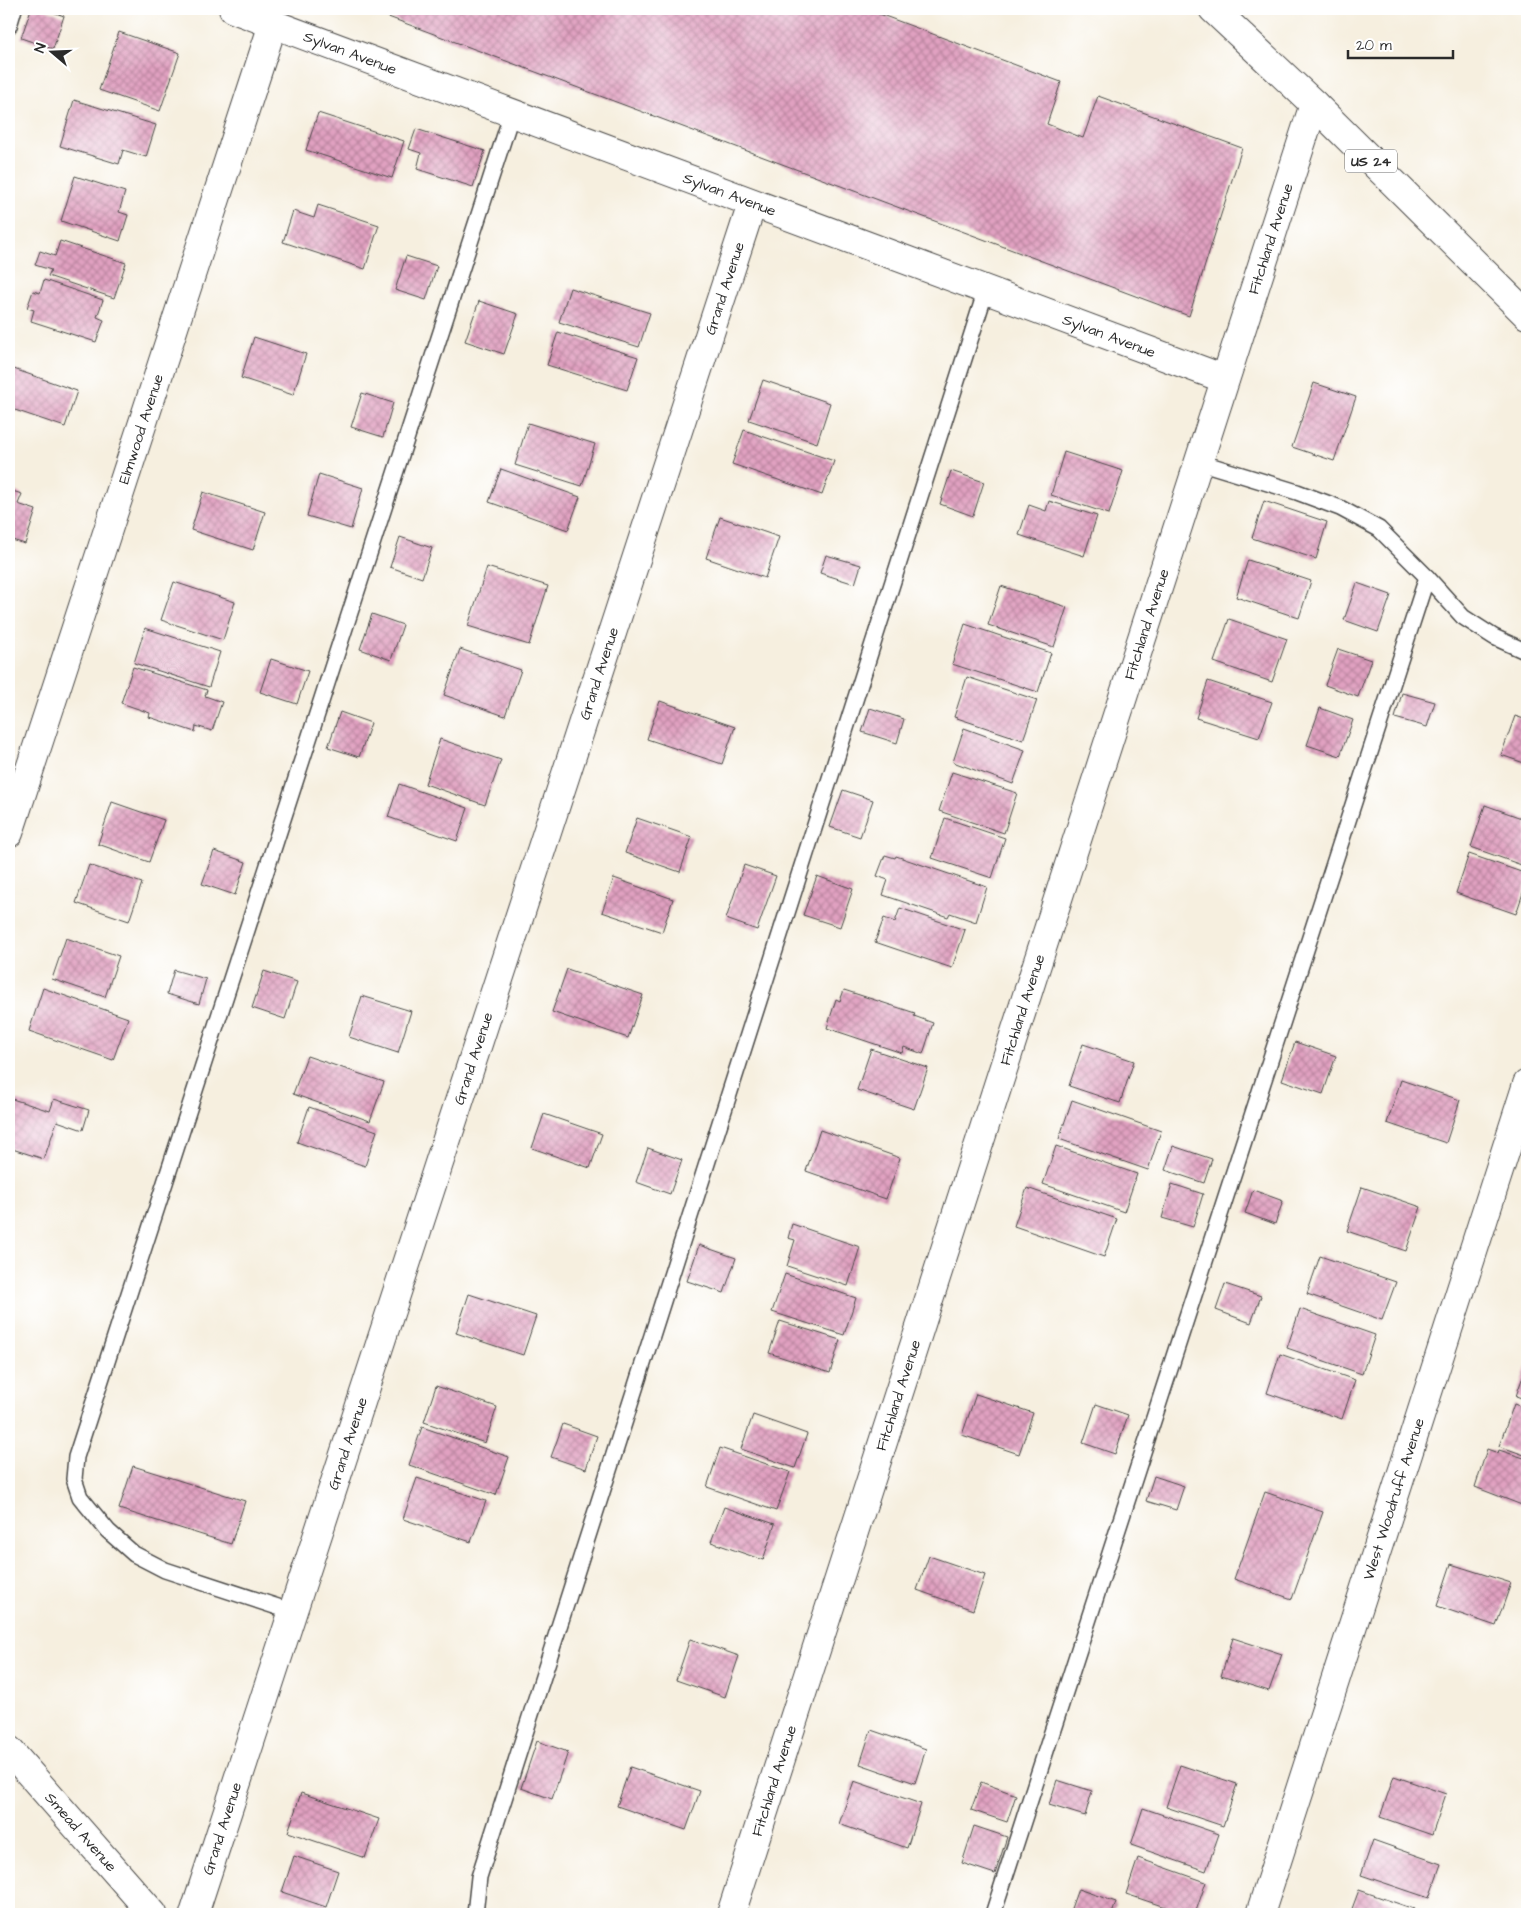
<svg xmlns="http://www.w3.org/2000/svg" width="1536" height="1923" viewBox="0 0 1536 1923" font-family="'Architects Daughter',sans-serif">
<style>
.building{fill:url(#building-cross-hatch)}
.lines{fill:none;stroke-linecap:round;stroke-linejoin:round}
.service-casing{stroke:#494846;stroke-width:18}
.minor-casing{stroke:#494846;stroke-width:30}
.primary-casing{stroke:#494846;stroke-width:30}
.service{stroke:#fff;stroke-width:15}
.minor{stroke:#fff;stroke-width:28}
.primary{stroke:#fff;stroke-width:28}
.labels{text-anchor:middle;stroke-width:4;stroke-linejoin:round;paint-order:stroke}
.shield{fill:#fff;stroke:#6b6b6b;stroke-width:1}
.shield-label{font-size:14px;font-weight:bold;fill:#2b2b2b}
.street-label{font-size:15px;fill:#2b2b2b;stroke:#fff}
</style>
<defs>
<pattern id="building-cross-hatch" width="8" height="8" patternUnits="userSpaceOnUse" patternTransform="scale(1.25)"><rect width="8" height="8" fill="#e1a1c1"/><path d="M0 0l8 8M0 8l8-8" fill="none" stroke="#b7839d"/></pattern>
</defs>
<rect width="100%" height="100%" fill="#fff"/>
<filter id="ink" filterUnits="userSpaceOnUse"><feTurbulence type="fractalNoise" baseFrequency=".02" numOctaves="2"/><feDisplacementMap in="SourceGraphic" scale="10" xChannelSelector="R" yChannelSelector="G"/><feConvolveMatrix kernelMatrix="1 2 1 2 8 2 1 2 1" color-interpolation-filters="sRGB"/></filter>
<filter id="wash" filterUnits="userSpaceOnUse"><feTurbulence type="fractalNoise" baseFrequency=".0096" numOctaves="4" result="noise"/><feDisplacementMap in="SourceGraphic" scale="20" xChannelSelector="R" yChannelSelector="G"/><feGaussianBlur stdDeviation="1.12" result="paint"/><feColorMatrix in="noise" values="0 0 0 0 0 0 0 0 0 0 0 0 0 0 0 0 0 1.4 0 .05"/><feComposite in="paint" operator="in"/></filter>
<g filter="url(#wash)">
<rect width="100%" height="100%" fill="#f6efdf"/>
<g id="blocks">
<g class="building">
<path d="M 31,9 L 44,9 L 64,16 L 53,49 L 21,38 Z"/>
<path d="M 367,9 L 866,9 L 1061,82 L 1047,124 L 1083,138 L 1098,96 L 1242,148 L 1189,316 Z"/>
<path d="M 119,32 L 180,53 L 160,111 L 99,90 Z"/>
<path d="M 74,100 L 156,125 L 146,157 L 123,150 L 119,164 L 60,146 Z"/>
<path d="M 318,113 L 404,141 L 392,178 L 306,150 Z"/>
<path d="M 416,129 L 485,151 L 473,187 L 417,169 L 421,153 L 409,149 Z"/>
<path d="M 75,176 L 125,192 L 119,212 L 128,215 L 120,241 L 61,221 Z"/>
<path d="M 318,205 L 379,225 L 365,269 L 283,242 L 293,211 L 314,218 Z"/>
<path d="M 60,241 L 126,263 L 114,298 L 48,276 L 51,270 L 35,265 L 40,251 L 55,256 Z"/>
<path d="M 406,256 L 437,266 L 426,300 L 395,290 Z"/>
<path d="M 44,280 L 103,300 L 97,317 L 104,320 L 96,342 L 31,321 L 34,310 L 27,308 L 33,291 L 40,293 Z"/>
<path d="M 570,288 L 650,313 L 639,347 L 559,322 Z"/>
<path d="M 479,301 L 518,314 L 504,354 L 465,341 Z"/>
<path d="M 558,332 L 638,357 L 627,390 L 547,365 Z"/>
<path d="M 254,337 L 306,354 L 293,395 L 241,378 Z"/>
<path d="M 11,368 L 77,391 L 65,427 L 9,408 Z"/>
<path d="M 763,380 L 830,403 L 817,443 L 749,420 Z"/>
<path d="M 1314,383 L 1356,397 L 1334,461 L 1292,447 Z"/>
<path d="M 362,393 L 393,403 L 383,437 L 351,427 Z"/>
<path d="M 528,423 L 595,444 L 582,486 L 515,465 Z"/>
<path d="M 744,430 L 834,461 L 822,495 L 732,464 Z"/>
<path d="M 1064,452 L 1123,471 L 1109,514 L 1051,495 Z"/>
<path d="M 501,469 L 580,497 L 568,530 L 489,502 Z"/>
<path d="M 951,471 L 984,482 L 973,516 L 940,504 Z"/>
<path d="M 319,474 L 363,488 L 351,529 L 307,516 Z"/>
<path d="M 9,490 L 22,494 L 18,504 L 36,510 L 25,544 L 9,539 Z"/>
<path d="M 203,492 L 265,512 L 253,550 L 191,530 Z"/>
<path d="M 1049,501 L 1097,516 L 1084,556 L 1019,535 L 1029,505 L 1046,511 Z"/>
<path d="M 1264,501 L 1327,522 L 1316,559 L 1252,538 Z"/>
<path d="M 720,517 L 779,537 L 765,578 L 706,558 Z"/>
<path d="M 400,537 L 432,548 L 422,578 L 390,567 Z"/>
<path d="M 826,555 L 861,565 L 855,584 L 820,573 Z"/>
<path d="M 1248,560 L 1311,581 L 1299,618 L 1236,597 Z"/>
<path d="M 487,567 L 548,586 L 529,645 L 468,626 Z"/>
<path d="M 174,582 L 235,602 L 223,640 L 161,620 Z"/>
<path d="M 1357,583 L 1391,595 L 1378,632 L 1344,620 Z"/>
<path d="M 1001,586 L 1067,607 L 1054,647 L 988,625 Z"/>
<path d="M 372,614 L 403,625 L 391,660 L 360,649 Z"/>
<path d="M 1229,619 L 1287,639 L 1272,682 L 1214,662 Z"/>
<path d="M 965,624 L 1051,653 L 1038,692 L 952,664 Z"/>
<path d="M 145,628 L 220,652 L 209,687 L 134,663 Z"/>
<path d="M 460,649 L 521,670 L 505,716 L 444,695 Z"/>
<path d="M 1338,649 L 1371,660 L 1358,697 L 1325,685 Z"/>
<path d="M 271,659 L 308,671 L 297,704 L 260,692 Z"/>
<path d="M 133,667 L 207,690 L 205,696 L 222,702 L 212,731 L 196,726 L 195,732 L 149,717 L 150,713 L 121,703 Z"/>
<path d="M 967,677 L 1037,700 L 1023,740 L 954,717 Z"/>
<path d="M 1208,681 L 1272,702 L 1259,738 L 1196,718 Z"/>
<path d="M 1402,693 L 1435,702 L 1427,727 L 1395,718 Z"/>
<path d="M 660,701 L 735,727 L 722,764 L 647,739 Z"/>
<path d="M 870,708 L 904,719 L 897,743 L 862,732 Z"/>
<path d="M 1320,708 L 1353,720 L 1340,756 L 1307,745 Z"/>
<path d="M 340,712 L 371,723 L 359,757 L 328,747 Z"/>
<path d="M 1515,716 L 1527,720 L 1527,764 L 1501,755 Z"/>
<path d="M 964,728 L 1025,750 L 1013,784 L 953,762 Z"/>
<path d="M 440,739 L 501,760 L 485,805 L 425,784 Z"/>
<path d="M 952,772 L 1017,793 L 1004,833 L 939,811 Z"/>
<path d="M 399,784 L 468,808 L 457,841 L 388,817 Z"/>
<path d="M 843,790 L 873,800 L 860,837 L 830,827 Z"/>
<path d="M 112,802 L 164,820 L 149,862 L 98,844 Z"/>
<path d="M 1485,805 L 1527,820 L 1527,867 L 1471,847 Z"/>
<path d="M 637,818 L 692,837 L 680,872 L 625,853 Z"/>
<path d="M 945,818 L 1005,838 L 992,878 L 932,858 Z"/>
<path d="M 214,851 L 246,862 L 235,895 L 202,884 Z"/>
<path d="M 1469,854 L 1527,874 L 1527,881 L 1516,914 L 1456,893 Z"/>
<path d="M 885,855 L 895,858 L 896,856 L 987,887 L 976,922 L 950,913 L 948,917 L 883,895 L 888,880 L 877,876 Z"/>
<path d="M 89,865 L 142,883 L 129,921 L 76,903 Z"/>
<path d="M 744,865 L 776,876 L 757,930 L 726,919 Z"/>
<path d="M 817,876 L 853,889 L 840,927 L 803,915 Z"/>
<path d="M 614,878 L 673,899 L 662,932 L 602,912 Z"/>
<path d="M 900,908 L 965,930 L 952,968 L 875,942 L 884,918 L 895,922 Z"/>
<path d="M 66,938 L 119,956 L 105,997 L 52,979 Z"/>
<path d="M 567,969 L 643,995 L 628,1038 L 552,1012 Z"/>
<path d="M 174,970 L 206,979 L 199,1004 L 167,994 Z"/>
<path d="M 264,971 L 297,982 L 285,1019 L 252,1008 Z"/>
<path d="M 43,988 L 128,1018 L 113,1060 L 29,1031 Z"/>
<path d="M 844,990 L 915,1013 L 914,1016 L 933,1023 L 923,1054 L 904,1047 L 902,1053 L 827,1028 L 836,999 L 840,1001 Z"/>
<path d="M 362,996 L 411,1011 L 398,1053 L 349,1037 Z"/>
<path d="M 1295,1042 L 1336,1056 L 1323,1094 L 1282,1080 Z"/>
<path d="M 1083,1044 L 1134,1061 L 1120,1103 L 1069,1086 Z"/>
<path d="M 871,1049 L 928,1068 L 914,1109 L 857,1090 Z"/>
<path d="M 307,1056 L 384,1082 L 370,1121 L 293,1094 Z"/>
<path d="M 1401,1080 L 1460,1100 L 1446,1143 L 1387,1123 Z"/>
<path d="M 9,1098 L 50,1111 L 54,1099 L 89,1110 L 83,1130 L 57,1121 L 44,1159 L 9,1148 Z"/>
<path d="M 1072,1100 L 1161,1131 L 1148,1170 L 1059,1139 Z"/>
<path d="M 309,1107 L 377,1131 L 365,1166 L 297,1142 Z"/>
<path d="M 544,1114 L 602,1134 L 590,1168 L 532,1148 Z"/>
<path d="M 820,1130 L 900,1158 L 886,1199 L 806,1171 Z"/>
<path d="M 1056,1146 L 1137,1174 L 1124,1212 L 1043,1184 Z"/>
<path d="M 1173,1146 L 1212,1159 L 1204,1183 L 1165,1170 Z"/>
<path d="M 648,1148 L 682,1160 L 670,1194 L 636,1182 Z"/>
<path d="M 1172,1184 L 1203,1194 L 1193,1227 L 1162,1218 Z"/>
<path d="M 1362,1187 L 1421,1207 L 1406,1251 L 1347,1231 Z"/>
<path d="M 1027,1188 L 1117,1219 L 1104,1257 L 1014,1226 Z"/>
<path d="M 1253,1190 L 1283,1201 L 1275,1224 L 1245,1213 Z"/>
<path d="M 792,1224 L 860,1247 L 848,1286 L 787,1266 L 795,1240 L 788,1238 Z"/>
<path d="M 699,1245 L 736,1258 L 724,1293 L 687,1281 Z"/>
<path d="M 1320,1256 L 1396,1282 L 1382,1320 L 1307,1294 Z"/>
<path d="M 785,1274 L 856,1298 L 844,1335 L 772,1312 Z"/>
<path d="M 1225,1284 L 1261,1296 L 1251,1323 L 1216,1310 Z"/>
<path d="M 469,1294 L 536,1316 L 523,1355 L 456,1333 Z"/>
<path d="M 1300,1309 L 1375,1335 L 1362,1374 L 1287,1348 Z"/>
<path d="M 780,1321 L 840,1340 L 830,1373 L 769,1353 Z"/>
<path d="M 1280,1354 L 1355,1380 L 1342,1419 L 1267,1393 Z"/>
<path d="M 1527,1365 L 1527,1400 L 1516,1396 Z"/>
<path d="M 436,1386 L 497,1407 L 485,1443 L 424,1422 Z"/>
<path d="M 976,1394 L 1033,1413 L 1019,1454 L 962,1435 Z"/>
<path d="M 1096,1404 L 1128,1415 L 1115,1454 L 1083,1443 Z"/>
<path d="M 1514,1404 L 1527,1409 L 1527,1456 L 1499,1446 Z"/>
<path d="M 753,1415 L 807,1434 L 795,1468 L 741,1449 Z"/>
<path d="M 563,1424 L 597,1436 L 586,1469 L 551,1457 Z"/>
<path d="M 422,1427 L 509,1457 L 496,1495 L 409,1465 Z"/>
<path d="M 720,1448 L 790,1472 L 776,1511 L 707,1487 Z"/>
<path d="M 1487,1449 L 1498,1453 L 1499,1450 L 1527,1459 L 1527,1507 L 1475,1487 Z"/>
<path d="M 133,1466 L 245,1501 L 231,1544 L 119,1509 Z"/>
<path d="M 1154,1476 L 1184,1486 L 1176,1510 L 1146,1501 Z"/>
<path d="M 417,1478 L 486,1501 L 471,1542 L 403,1519 Z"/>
<path d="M 1265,1492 L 1323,1512 L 1292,1599 L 1234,1579 Z"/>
<path d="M 724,1507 L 775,1524 L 763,1560 L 711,1542 Z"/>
<path d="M 929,1556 L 985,1575 L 973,1610 L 917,1590 Z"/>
<path d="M 1451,1564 L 1511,1583 L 1496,1626 L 1437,1606 Z"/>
<path d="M 1233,1638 L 1282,1654 L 1269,1691 L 1221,1676 Z"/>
<path d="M 690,1639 L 739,1656 L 725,1697 L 676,1680 Z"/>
<path d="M 871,1730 L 926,1749 L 915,1783 L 860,1764 Z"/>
<path d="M 537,1741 L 568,1752 L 552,1799 L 521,1788 Z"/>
<path d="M 1180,1765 L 1237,1784 L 1223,1826 L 1166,1807 Z"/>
<path d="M 630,1767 L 700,1791 L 686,1830 L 617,1806 Z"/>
<path d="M 1394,1776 L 1446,1794 L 1432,1835 L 1380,1817 Z"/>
<path d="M 1057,1780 L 1092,1791 L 1085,1816 L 1049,1805 Z"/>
<path d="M 854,1781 L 921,1804 L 907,1848 L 839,1824 Z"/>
<path d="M 981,1782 L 1016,1795 L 1007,1822 L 971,1810 Z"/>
<path d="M 301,1793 L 379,1819 L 365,1858 L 288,1832 Z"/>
<path d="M 1143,1808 L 1219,1834 L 1206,1871 L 1131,1845 Z"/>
<path d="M 974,1826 L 1007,1837 L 995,1874 L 962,1863 Z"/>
<path d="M 1373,1840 L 1441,1864 L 1429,1898 L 1361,1875 Z"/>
<path d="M 294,1856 L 338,1871 L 326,1907 L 282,1892 Z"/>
<path d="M 1138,1858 L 1206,1882 L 1195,1914 L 1186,1914 L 1126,1894 Z"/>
<path d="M 1078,1889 L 1116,1902 L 1112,1914 L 1069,1914 Z"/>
<path d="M 1359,1890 L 1414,1909 L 1412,1914 L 1350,1914 Z"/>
</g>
</g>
</g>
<g filter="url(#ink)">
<use href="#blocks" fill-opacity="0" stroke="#494846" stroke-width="1"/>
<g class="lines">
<defs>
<g id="service">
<path d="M 9,26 L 14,9"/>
<path d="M 1199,462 L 1297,492 L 1340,508 L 1379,529 L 1427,577 L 1463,617 L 1494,637 L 1527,652"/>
<path d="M 293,1612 L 165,1570 L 134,1554 L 108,1531 L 80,1497 L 74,1479 L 76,1457 L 512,113"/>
<path d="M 475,1914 L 479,1877 L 986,290"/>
<path d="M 993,1914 L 1427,577"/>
</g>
<g id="minor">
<path id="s1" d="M 233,9 L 1225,379"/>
<path id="s2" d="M 9,833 L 273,24"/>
<path id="s3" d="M 9,1750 L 153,1914"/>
<path id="s4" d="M 194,1914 L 752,204"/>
<path id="s5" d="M 731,1914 L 1314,104"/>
<path id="s6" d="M 1260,1914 L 1527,1084"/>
</g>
<path id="primary" d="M 1213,9 L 1314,104 L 1527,315"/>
</defs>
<use href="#service" class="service-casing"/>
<use href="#minor" class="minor-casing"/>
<use href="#primary" class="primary-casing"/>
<use href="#service" class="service"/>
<use href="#minor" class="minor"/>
<use href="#primary" class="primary"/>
</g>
</g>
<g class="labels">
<rect class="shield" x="1345" y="149.5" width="52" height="23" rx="4"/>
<g class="shield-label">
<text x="1371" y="166">US 24</text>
</g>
<g class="street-label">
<text dy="5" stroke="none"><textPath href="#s1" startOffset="125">Sylvan Avenue</textPath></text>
<text dy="5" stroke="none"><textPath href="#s1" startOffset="530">Sylvan Avenue</textPath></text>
<text dy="5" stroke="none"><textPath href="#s5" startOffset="1760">Fitchland Avenue</textPath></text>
<text dy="5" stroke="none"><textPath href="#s4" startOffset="1710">Grand Avenue</textPath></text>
<text dy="5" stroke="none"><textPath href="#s1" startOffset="935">Sylvan Avenue</textPath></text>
<text dy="5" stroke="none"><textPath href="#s2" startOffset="425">Elmwood Avenue</textPath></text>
<text dy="5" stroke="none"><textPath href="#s5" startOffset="1355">Fitchland Avenue</textPath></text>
<text dy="5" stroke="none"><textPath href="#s4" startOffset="1305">Grand Avenue</textPath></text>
<text dy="5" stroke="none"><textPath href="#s5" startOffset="950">Fitchland Avenue</textPath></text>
<text dy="5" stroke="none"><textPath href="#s4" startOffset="900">Grand Avenue</textPath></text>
<text dy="5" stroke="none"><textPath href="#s5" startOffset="545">Fitchland Avenue</textPath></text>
<text dy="5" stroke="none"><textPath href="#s4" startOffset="495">Grand Avenue</textPath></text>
<text dy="5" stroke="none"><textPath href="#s6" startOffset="436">West Woodruff Avenue</textPath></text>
<text dy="5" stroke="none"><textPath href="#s5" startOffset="140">Fitchland Avenue</textPath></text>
<text dy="5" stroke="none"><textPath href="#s4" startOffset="90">Grand Avenue</textPath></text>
<text dy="5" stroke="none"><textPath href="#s3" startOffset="109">Smead Avenue</textPath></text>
</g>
</g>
<rect width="1536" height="1923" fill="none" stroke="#fff" stroke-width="30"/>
<g transform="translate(52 52) rotate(289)" stroke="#ffffff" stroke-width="4" paint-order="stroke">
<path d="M0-4L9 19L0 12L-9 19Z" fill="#2b2b2b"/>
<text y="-8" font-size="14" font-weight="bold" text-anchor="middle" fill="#2b2b2b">N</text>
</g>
<path d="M1348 50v8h105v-8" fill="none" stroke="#2b2b2b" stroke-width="2.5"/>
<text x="1356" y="50" font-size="15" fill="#2b2b2b" stroke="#ffffff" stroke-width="4" paint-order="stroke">20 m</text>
</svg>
